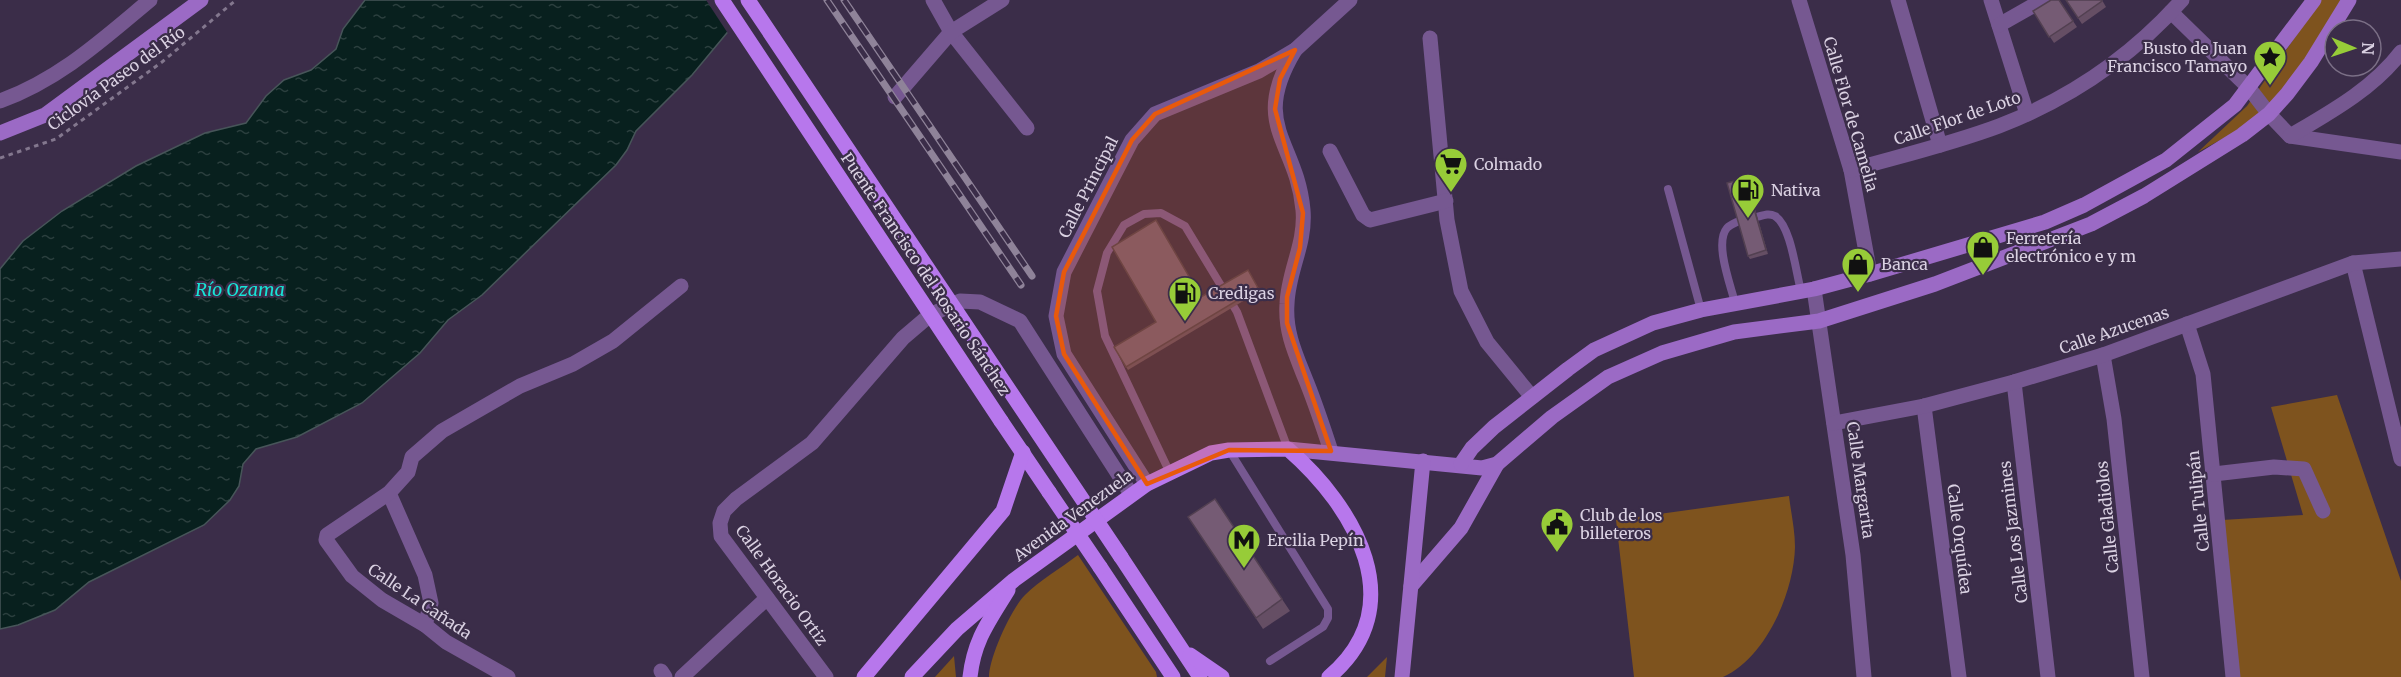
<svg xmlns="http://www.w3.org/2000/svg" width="2401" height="677" viewBox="0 0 2401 677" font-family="Merriweather,serif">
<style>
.green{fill:#7e531e}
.water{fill:url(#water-ripples);stroke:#475559;stroke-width:1.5}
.pier{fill:#3b2d49}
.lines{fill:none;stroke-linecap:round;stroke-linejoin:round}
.path{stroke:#83778e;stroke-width:3;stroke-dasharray:4.5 4.5;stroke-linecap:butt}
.lane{stroke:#765891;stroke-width:8}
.street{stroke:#765891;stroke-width:15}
.secondary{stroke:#9b6ac5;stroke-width:15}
.primary{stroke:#b777ec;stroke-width:15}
.rail-casing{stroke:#8f8399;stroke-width:7}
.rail{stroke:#3b2d49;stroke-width:4.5;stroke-dasharray:14;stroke-linecap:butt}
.primary-bridge{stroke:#b777ec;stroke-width:15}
.wall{fill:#654e64}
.shaded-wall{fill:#524051}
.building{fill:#755b74;stroke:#524051;stroke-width:1.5}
.marked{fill:#e8590c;fill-opacity:0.2;stroke:#e8590c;stroke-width:4.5;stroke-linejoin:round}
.labels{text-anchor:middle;stroke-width:4.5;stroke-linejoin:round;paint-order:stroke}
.poi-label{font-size:16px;fill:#dad1e2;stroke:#3b2d49;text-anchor:start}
.street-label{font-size:16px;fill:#dad1e2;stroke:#3b2d49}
.water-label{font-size:18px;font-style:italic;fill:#17e4d7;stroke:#3b2d49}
</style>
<defs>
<pattern id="water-ripples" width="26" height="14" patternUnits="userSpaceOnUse" patternTransform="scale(1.5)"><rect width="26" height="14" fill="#08201e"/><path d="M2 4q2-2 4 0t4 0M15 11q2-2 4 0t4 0" fill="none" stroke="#2b3f3e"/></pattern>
</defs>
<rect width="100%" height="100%" fill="#3b2d49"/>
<g class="green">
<path d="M 2321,0 L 2349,0 L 2282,92 L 2250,124 L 2198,152 L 2247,106 Z"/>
<path d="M 2337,395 L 2401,581 L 2401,677 L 2237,677 L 2222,520 L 2303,515 L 2271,407 Z"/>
<path d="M 1789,496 C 1791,513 1795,530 1795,547 C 1794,592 1766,658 1723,677 L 1634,677 L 1616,520 Z"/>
<path d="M 1078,555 L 1156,672 L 1157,677 L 989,677 C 989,658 1011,609 1025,595 C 1040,580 1061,568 1078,555 Z"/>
<path d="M 954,656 L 956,677 L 935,677 Z"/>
<path d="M 1387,657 L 1385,677 L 1367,677 Z"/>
</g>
<path class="water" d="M 365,0 L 750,0 L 736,22 L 692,75 L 636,131 L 627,150 L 616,165 L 482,295 L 448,320 L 420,353 L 362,403 L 297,437 L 256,449 L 243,464 L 239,486 L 230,500 L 204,525 L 89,582 L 55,610 L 18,625 L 0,629 L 0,269 L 23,241 L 62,211 L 136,166 L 205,133 L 246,123 L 266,96 L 284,80 L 311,70 L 336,49 L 343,29 Z"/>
<path class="pier" d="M 706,0 L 753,0 L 729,35 Z"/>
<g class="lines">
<path class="path" d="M 0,158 L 56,139 L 162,62 L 236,0"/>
<g class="lane">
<path d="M 1668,189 L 1701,310"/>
<path d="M 1757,217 C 1764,215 1769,213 1775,216 C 1791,226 1796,273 1801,291"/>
<path d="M 1735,303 C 1731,286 1714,243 1727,228 C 1730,225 1735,223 1739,221"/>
<path d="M 1229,450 L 1328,609 L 1328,618 L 1323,627 L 1270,661"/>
<path d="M 1169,471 L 1105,336 L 1097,291 L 1107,253 L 1124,225 L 1144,214 L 1161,213 L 1185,226 L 1237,312 L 1288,449"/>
</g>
<g class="street">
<path d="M 933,0 L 951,32 L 1027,128"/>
<path d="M 1799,0 L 1851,170 L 1870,274"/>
<path d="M 1898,0 L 1940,145"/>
<path d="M 1991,0 L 2027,114"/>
<path d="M 2171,12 L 2249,88 L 2269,114 L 2290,136 L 2401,152"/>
<path d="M 1999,25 L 2043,0"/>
<path d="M 1430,38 L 1447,220 L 1461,291 L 1487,342 L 1532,397"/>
<path d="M 1295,50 C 1249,126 1297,141 1303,210 C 1306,244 1288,271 1287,304 C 1285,331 1295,353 1305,378 C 1315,402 1323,427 1331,451"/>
<path d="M 895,97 L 951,32 L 1002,0"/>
<path d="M 0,101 C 60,79 102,40 150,0"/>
<path d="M 2290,136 C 2329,113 2373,89 2401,52"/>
<path d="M 1330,151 L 1363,215 L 1370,220 L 1446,201"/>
<path d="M 1851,170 C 1900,156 1951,144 1999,126 C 2069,99 2132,56 2182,0"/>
<path d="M 2353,263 L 2401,459"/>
<path d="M 1814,289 L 1853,555 L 1864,677"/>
<path d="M 2187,324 L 2203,374 L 2233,677"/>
<path d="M 2103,355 L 2114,419 L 2142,677"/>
<path d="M 2014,382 L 2048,677"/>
<path d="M 1924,406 L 1959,677"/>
<path d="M 1834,423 L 1924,406 L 2014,382 L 2103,355 L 2353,263 L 2401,259"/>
<path d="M 2214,474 L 2274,467 L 2304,469 L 2323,511"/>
<path d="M 1147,484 L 1064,354 L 1056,316 L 1064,272 L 1132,140 L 1155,114 L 1259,71 L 1295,50 L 1350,0"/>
<path d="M 389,493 L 425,575 L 431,603 L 425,625"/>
<path d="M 661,671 L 665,677"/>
<path d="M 508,677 L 446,642 L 425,625 L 382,600 L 352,576 L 326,540 L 327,535 L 389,493 L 408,472 L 412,457 L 442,431 L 520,386 L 573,364 L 613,341 L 681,286"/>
<path d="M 682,677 L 767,598"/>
<path d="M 826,677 L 721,536 L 720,523 L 724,511 L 736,499 L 812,443 L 903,338 L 930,315 L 960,301 L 980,302 L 1020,321 L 1131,494"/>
</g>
<g class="secondary">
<path d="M 0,133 L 45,115 L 201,0"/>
<path d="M 1288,449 L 1482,468 L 1497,464 L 1552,417 L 1608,377 L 1662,353 L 1734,332 L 1819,321 L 1935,284 L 2091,224 L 2144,196 L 2242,135 L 2269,114 L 2287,94 L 2311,62 L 2349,0"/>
<path d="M 1461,464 L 1472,448 L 1494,427 L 1568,369 L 1594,350 L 1653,323 L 1701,310 L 1814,289 L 1870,274 L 2045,222 L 2084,205 L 2166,160 L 2235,105 L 2314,0"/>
<path d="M 1411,586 L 1461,528 L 1497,464"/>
<path d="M 1402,677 L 1423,461"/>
</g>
<g class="primary">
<path d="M 1001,421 L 1049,492"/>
<path d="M 1121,557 L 1200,677"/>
<path d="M 1100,567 L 1173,677"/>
<path d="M 1190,655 L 1222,677"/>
<path d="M 864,677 L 1003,511 L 1023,452"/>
<path d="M 912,677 L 957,629 L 1014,580 L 1147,484 L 1211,453 L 1229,450 L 1288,449 C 1355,507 1413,606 1329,677"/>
<path d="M 970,677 C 974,640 989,621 1008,590"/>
</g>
<defs>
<g id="rail">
<path d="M 827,0 L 1021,285"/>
<path d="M 844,0 L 1032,276"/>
</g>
</defs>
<use href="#rail" class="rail-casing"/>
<use href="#rail" class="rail"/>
<g class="primary-bridge">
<path d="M 722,0 L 1001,421"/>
<path d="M 748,0 L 1121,557"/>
<path d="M 1049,492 L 1100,567"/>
</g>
</g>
<g class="wall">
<path d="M 2059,0 L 2077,27 L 2054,43 L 2033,11 Z"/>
<path d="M 2066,0 L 2102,0 L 2106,7 L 2082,24 Z"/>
<path d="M 1747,181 L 1768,254 L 1750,259 L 1748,256 Z"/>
<path d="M 1248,270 L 1260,291 L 1128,370 L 1114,347 Z"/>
<path d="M 1215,499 L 1290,611 L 1263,629 L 1188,517 Z"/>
</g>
<path class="shaded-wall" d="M 1745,178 L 1747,181 L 1768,254 L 1766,250 Z"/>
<g class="building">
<path d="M 2051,0 L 2059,0 L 2073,21 L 2049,37 L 2033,11 Z"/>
<path d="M 2066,0 L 2102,0 L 2102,1 L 2078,18 Z"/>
<path d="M 1745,178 L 1766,250 L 1748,256 L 1727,183 Z"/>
<path d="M 1156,220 L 1201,297 L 1248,270 L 1258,288 L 1126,367 L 1114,347 L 1156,322 L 1112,247 Z"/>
<path d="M 1215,499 L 1282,599 L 1256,618 L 1188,517 Z"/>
</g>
<path class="marked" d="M 1295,50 L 1280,79 L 1275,109 L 1303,213 L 1300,248 L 1287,297 L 1287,323 L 1331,451 L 1229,450 L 1147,484 L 1064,354 L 1056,316 L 1064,272 L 1132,140 L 1155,114 Z"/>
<defs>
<symbol id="sight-pin" viewBox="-11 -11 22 30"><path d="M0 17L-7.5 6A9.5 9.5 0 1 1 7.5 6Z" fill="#97cc38" stroke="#3b2d49"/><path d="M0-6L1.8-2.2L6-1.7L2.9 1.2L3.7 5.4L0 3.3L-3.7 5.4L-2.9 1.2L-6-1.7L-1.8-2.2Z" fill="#111"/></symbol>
<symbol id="supermarket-pin" viewBox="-11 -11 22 30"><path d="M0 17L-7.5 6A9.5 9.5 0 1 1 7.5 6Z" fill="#97cc38" stroke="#3b2d49"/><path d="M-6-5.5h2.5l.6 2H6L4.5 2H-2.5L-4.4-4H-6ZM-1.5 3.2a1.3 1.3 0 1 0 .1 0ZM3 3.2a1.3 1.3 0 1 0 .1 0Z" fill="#111"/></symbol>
<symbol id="fuel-pin" viewBox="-11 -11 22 30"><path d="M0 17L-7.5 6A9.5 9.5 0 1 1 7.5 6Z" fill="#97cc38" stroke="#3b2d49"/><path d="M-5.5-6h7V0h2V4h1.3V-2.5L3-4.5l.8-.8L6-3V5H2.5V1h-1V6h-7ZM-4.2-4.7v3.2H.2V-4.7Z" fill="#111"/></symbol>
<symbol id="shop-pin" viewBox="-11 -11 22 30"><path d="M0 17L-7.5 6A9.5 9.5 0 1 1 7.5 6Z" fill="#97cc38" stroke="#3b2d49"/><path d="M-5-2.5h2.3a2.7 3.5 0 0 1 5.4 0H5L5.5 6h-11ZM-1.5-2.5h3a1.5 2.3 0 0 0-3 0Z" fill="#111"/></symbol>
<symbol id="civic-pin" viewBox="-11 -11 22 30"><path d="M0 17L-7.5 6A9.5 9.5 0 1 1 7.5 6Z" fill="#97cc38" stroke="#3b2d49"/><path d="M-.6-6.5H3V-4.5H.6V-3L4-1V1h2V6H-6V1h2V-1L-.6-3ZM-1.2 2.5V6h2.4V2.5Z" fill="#111"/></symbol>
<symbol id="metro-pin" viewBox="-11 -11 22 30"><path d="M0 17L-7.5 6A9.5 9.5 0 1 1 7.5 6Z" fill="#97cc38" stroke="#3b2d49"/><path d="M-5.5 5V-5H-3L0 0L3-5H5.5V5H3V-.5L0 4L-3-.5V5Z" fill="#111"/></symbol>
</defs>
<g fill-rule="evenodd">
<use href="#sight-pin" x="2251" y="38" width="38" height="52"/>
<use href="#supermarket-pin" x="1432" y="145" width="38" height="52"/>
<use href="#fuel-pin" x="1729" y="171" width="38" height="52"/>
<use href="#shop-pin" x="1964" y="228" width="38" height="52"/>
<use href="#shop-pin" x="1839" y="245" width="38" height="52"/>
<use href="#fuel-pin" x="1166" y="274" width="38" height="52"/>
<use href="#civic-pin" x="1538" y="505" width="38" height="52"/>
<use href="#metro-pin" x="1225" y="521" width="38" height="52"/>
</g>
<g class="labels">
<g class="poi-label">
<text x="2247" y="54" text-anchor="end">Busto de Juan<tspan x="2247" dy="18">Francisco Tamayo</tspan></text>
<text x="1474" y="170">Colmado</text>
<text x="1771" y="196">Nativa</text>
<text x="2006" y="244">Ferretería<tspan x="2006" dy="18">electrónico e y m</tspan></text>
<text x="1881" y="270">Banca</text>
<text x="1208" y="299">Credigas</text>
<text x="1580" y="521">Club de los<tspan x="1580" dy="18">billeteros</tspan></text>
<text x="1267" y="546">Ercilia Pepín</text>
</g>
<g class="street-label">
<text transform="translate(116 78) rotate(-36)" y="6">Ciclovía Paseo del Río</text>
<text transform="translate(1851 114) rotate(74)" y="6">Calle Flor de Camelia</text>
<text transform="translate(1957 118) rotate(-19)" y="6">Calle Flor de Loto</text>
<text transform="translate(1088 187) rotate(-63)" y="6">Calle Principal</text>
<text transform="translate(926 274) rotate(56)" y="6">Puente Francisco del Rosario Sánchez</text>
<text transform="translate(2114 330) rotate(-19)" y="6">Calle Azucenas</text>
<text transform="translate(1861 480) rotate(82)" y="6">Calle Margarita</text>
<text transform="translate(2198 501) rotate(-96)" y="6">Calle Tulipán</text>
<text transform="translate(1073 515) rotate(-36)" y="6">Avenida Venezuela</text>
<text transform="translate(2107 517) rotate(-96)" y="6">Calle Gladiolos</text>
<text transform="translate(2013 532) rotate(-97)" y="6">Calle Los Jazmines</text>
<text transform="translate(1960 539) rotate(83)" y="6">Calle Orquídea</text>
<text transform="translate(782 585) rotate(54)" y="6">Calle Horacio Ortiz</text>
<text transform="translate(420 601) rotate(34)" y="6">Calle La Cañada</text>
</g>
<g class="water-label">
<text x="240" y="296">Río Ozama</text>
</g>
</g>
<g transform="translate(2353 48) rotate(92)"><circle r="28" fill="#3b2d49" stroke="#7b6f86" stroke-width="1.5"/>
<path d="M0-4.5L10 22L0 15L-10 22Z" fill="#97cc38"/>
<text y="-9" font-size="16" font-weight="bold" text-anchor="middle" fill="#dad1e2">N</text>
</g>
</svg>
